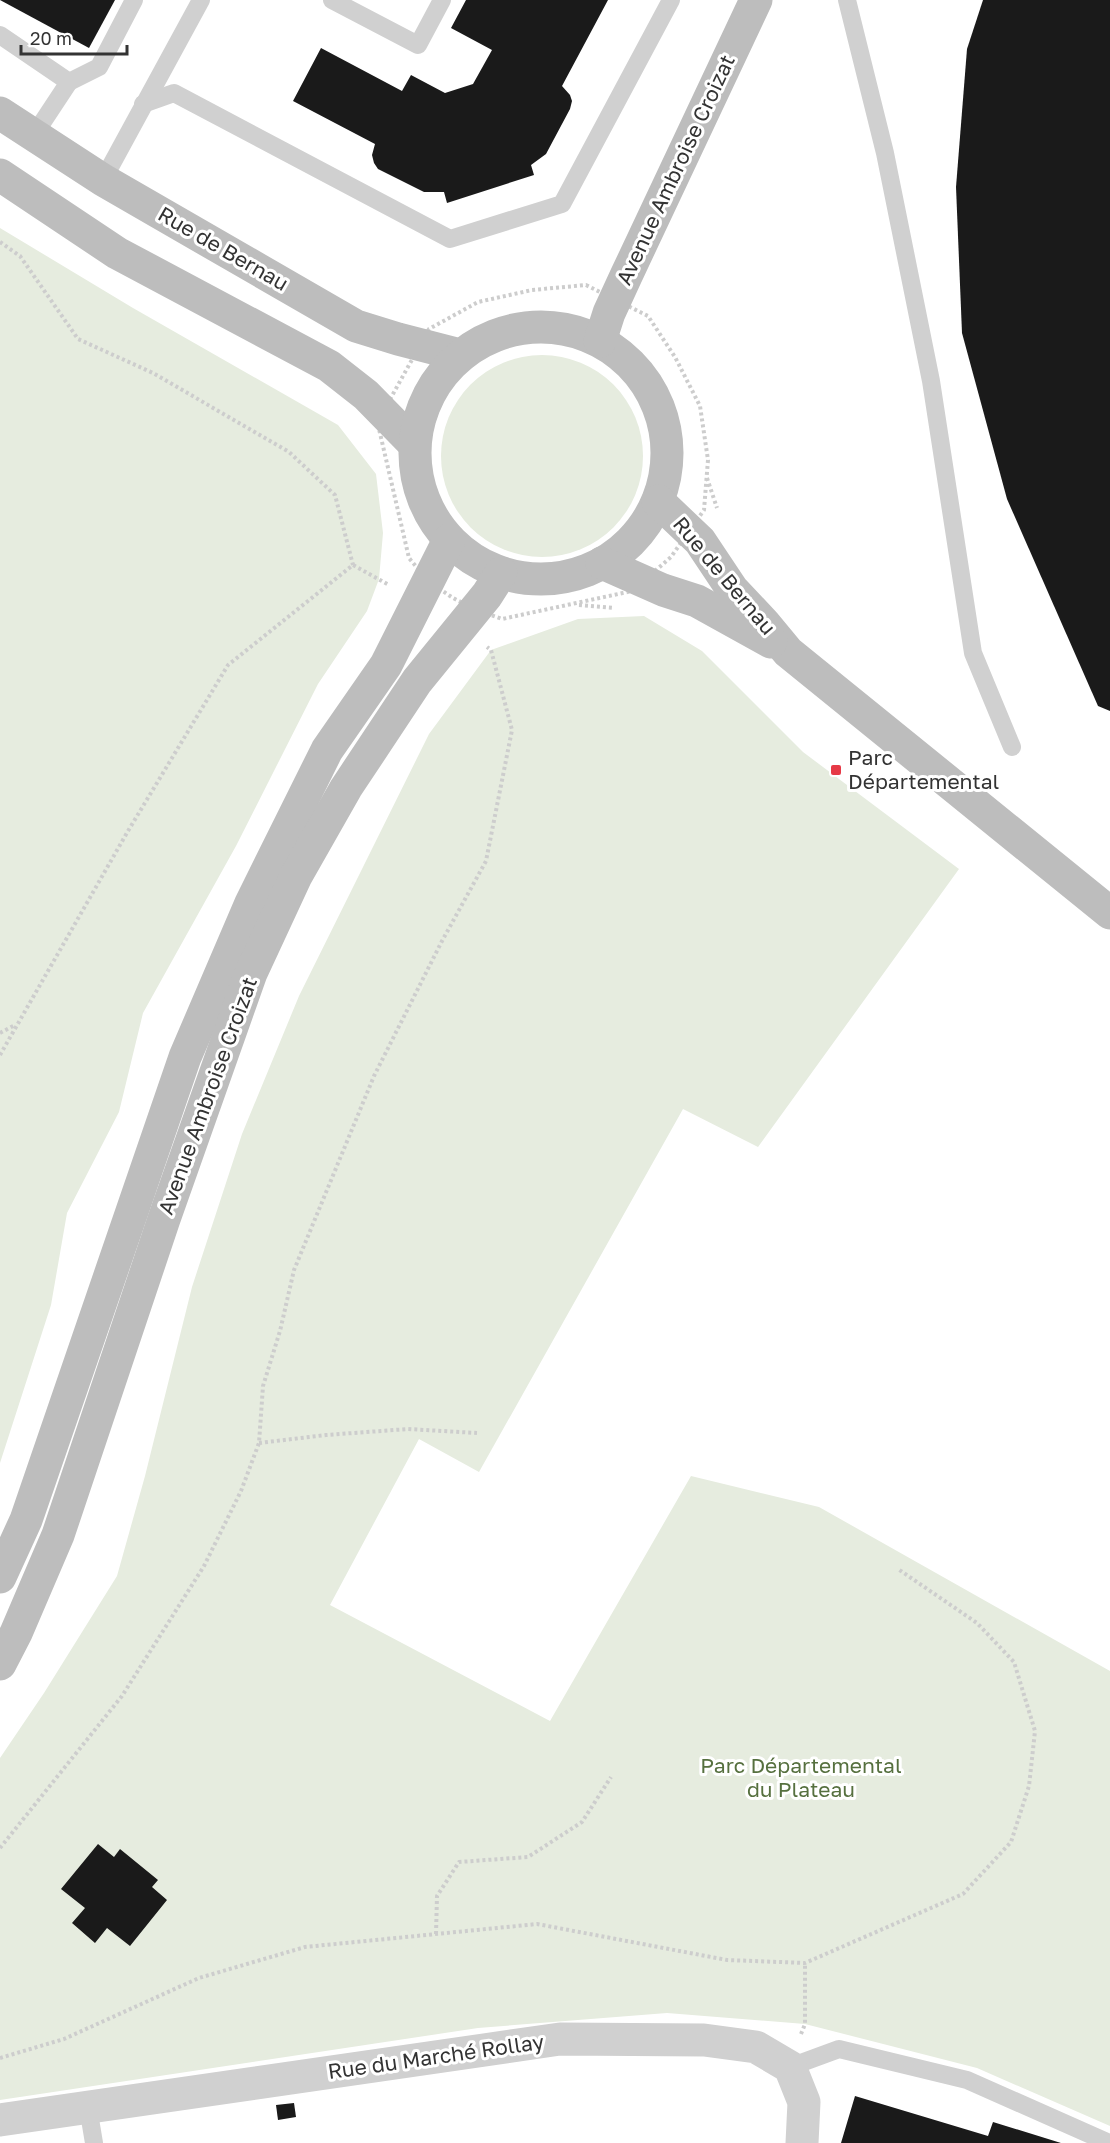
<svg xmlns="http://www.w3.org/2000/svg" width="1110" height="2143" viewBox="0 0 1110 2143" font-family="'Golos Text',sans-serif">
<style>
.green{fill:#e6ecdf}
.building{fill:#1a1a1a}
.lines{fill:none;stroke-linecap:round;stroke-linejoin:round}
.path{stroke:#cdcdcd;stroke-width:4;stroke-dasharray:3 3;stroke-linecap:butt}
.lane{stroke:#d0d0d0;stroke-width:18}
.street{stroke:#d0d0d0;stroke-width:33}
.secondary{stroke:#bdbdbd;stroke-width:33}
.poi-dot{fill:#e63946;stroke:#fff;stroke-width:2}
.labels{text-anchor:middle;stroke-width:6;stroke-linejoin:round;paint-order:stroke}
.street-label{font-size:21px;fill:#333;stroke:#fff}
.poi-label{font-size:21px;fill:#333;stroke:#fff;text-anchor:start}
.park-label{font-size:21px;fill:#56703f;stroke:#fff}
</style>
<rect width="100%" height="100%" fill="#fff"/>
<g class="green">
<path d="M 0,228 L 133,308 L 338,425 L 376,474 L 383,533 L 379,579 L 367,611 L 318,684 L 236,846 L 143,1013 L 119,1112 L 67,1213 L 51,1305 L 0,1463 Z"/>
<circle cx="542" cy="456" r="101"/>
<path d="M 644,616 L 702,651 L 803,752 L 959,869 L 758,1147 L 683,1109 L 479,1472 L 419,1439 L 330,1605 L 550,1721 L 691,1476 L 819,1507 L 1110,1671 L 1110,2126 L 977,2068 L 805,2024 L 667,2013 L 478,2028 L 0,2100 L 0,1758 L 44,1693 L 117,1576 L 145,1476 L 192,1287 L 242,1134 L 299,996 L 429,734 L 491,650 L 578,619 Z"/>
</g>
<g class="building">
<path d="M 0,0 L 115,0 L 89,48 Z"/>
<path d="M 466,0 L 608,0 L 562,86 L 570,95 L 572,101 L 570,109 L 546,154 L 531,165 L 534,175 L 447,203 L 444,192 L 424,192 L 378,169 L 374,163 L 372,155 L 375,144 L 293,101 L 321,48 L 402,91 L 411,75 L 445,93 L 473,84 L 492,50 L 451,28 Z"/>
<path d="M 983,0 L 1110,0 L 1110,711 L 1098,706 L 1007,499 L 962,333 L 956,187 L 967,49 Z"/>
<path d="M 98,1844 L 114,1857 L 120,1849 L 158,1880 L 152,1887 L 167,1900 L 130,1946 L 107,1928 L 95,1943 L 72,1923 L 85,1908 L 61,1889 Z"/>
<path d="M 855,2096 L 988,2136 L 993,2122 L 1061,2143 L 841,2143 Z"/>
<path d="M 294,2103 L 296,2117 L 278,2120 L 276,2105 Z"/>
</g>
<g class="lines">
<g class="path">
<path d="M 0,242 L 20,256 L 78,339 L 153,373 L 289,452 L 335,495 L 353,565"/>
<path d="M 586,285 L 648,316 L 675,357 L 700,406 L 708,460 L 704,510 L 671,557 L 632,591 L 502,619 L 474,609 L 453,598 L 428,581 L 409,558 L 379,429 L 383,412 L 429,329 L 478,302 L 532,290 Z"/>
<path d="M 707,478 L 717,508"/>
<path d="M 579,605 L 614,608"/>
<path d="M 0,1033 L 15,1025"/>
<path d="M 0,1055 L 128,831 L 228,665 L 353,565 L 389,585"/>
<path d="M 259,1443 L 326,1435 L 408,1429 L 477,1433"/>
<path d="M 0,1848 L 122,1696 L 204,1566 L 241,1491 L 259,1443 L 263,1386 L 280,1331 L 294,1270 L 374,1076 L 442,941 L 486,861 L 512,730 L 491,650 L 487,647"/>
<path d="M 436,1934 L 437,1896 L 459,1862 L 528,1857 L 582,1822 L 611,1777"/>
<path d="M 801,2034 L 805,2024 L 805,1963"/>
<path d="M 0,2058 L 64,2039 L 199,1978 L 305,1947 L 537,1924 L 727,1960 L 805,1963 L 963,1894 L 1011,1842 L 1029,1786 L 1035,1731 L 1014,1662 L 977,1623 L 898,1569"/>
</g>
<g class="lane">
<path d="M 332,0 L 418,45 L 442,0"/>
<path d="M 847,0 L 885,153 L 931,381 L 973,653 L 1012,747"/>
<path d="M 0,35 L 69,82 L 99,67 L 134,0"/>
<path d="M 143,104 L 174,93 L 450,239 L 562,204 L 671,0"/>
<path d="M 34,135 L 69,82"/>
<path d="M 103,180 L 201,0"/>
<path d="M 790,2067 L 839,2049 L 967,2080 L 1107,2142"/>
<path d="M 88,2107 L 94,2143"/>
</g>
<path class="street" d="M 0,2120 L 560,2039 L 704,2040 L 756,2047 L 790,2067 L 804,2102 L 802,2143"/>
<g class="secondary">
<path d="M 0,113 L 103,180 L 356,326 L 398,339 L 460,355"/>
<path d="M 0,175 L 117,253 L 329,366 L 366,395 L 414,444"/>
<circle cx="541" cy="453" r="126"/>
<path d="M 600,341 L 609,313 L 626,276 L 756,0"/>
<path d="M 658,501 L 700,541 L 732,589 L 764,623 L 788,652 L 1110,913"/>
<path d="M 602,563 L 663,590 L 697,601 L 771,642"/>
<path d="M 0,1577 L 26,1520 L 185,1057 L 251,903 L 327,750 L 386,665 L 449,540"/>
<path d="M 0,1664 L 16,1633 L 58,1535 L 164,1219 L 251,973 L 296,876 L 346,788 L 417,681 L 487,595 L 501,573"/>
</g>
</g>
<rect class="poi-dot" x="830" y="764" width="12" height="12" rx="3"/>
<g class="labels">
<g class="street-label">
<text transform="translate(676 170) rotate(-65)" y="7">Avenue Ambroise Croizat</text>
<text transform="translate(223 249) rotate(30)" y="7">Rue de Bernau</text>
<text transform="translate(724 576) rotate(50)" y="7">Rue de Bernau</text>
<text transform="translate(208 1096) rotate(-70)" y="7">Avenue Ambroise Croizat</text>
<text transform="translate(436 2057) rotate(-8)" y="7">Rue du Marché Rollay</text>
</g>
<g class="poi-label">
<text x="848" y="765">Parc<tspan x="848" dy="24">Départemental</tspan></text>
</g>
<g class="park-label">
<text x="801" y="1773">Parc Départemental<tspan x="801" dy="24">du Plateau</tspan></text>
</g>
</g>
<path d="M21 45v9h106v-9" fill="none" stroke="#333333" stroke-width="3"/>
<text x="30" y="45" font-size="18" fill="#333333" stroke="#ffffff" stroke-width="4.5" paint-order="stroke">20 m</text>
</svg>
